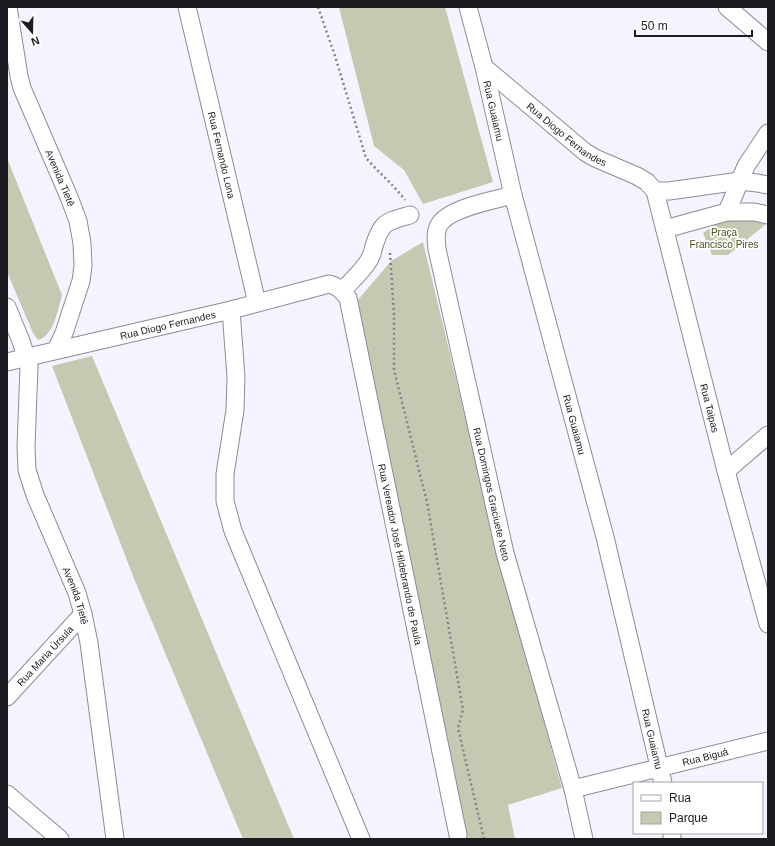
<svg xmlns="http://www.w3.org/2000/svg" width="775" height="846" viewBox="0 0 775 846" font-family="Arial,sans-serif">
<style>
.green{fill:#c7c8b1}
.lines{fill:none;stroke-linecap:round;stroke-linejoin:round}
.minor-casing{stroke:#8f899a;stroke-width:19}
.path{stroke:#86838c;stroke-width:2.5;stroke-dasharray:2 3;stroke-linecap:butt}
.minor{stroke:#fff;stroke-width:17}
.labels{text-anchor:middle;stroke-width:3.5;stroke-linejoin:round;paint-order:stroke}
.street-label{font-size:10px;fill:#1d1b21;stroke:#fff}
.park-label{font-size:10px;fill:#4c4d18;stroke:#fff}
</style>
<rect width="100%" height="100%" fill="#f7f3fe"/>
<g class="green">
<path d="M 339,7 L 445,7 L 493,182 L 423,204 L 404,170 L 374,146 Z"/>
<path d="M 7,158 L 62,295 C 58,309 54,336 38,340 L 33,333 L 7,272 Z"/>
<path d="M 730,215 L 766,224 L 728,255 L 712,255 L 703,233 Z"/>
<path d="M 423,242 L 496,545 L 562,788 L 508,805 L 515,839 L 468,839 L 357,301 L 391,261 Z"/>
<path d="M 92,356 L 294,839 L 243,839 L 135,581 L 52,366 Z"/>
</g>
<g class="lines">
<defs>
<g id="minor">
<path id="s1" d="M 8,7 L 19,76 L 22,88 L 69,197 L 78,221 L 82,243 L 83,266 L 81,281 L 64,333 L 56,350"/>
<path id="s2" d="M 187,7 L 257,303"/>
<path id="s3" d="M 468,7 L 484,67 L 513,195 L 605,537 L 663,783"/>
<path d="M 727,7 L 768,42"/>
<path id="s4" d="M 484,67 L 585,152 L 595,158 L 637,176 L 647,182 L 655,191 L 726,471 L 768,624"/>
<path d="M 655,191 L 669,191 L 740,181 L 757,183 L 768,185"/>
<path id="s5" d="M 513,195 C 495,200 448,208 439,225 C 435,232 436,241 437,249 L 505,553 L 573,789 L 584,839"/>
<path d="M 727,212 L 746,166 L 768,133"/>
<path d="M 665,229 L 727,212 L 754,212 L 768,215"/>
<path d="M 342,291 C 351,281 362,272 369,260 C 372,256 373,250 374,246 C 382,221 386,222 410,215"/>
<path id="s6" d="M 7,307 L 21,341 L 29,366 L 26,447 L 27,470 L 35,495 L 77,593 L 83,614 L 89,643 L 115,839"/>
<path d="M 231,310 L 236,377 L 235,410 L 225,474 L 225,501 L 233,531 L 361,839"/>
<path id="s7" d="M 7,362 L 231,310 L 329,284 C 338,286 342,291 348,298 L 458,835"/>
<path d="M 726,471 L 768,435"/>
<path id="s8" d="M 7,697 L 83,614"/>
<path id="s9" d="M 573,789 L 768,741"/>
<path d="M 7,794 L 60,839"/>
<path d="M 672,833 L 672,839"/>
</g>
</defs>
<use href="#minor" class="minor-casing"/>
<g class="path">
<path d="M 318,7 L 335,56 L 366,158 C 379,173 394,185 405,200"/>
<path d="M 390,253 L 394,315 L 394,370 L 427,502 L 463,710 L 458,728 L 484,839"/>
</g>
<use href="#minor" class="minor"/>
</g>
<g class="labels">
<g class="street-label">
<text dy="4" stroke="none"><textPath href="#s3" startOffset="107">Rua Guaiamu</textPath></text>
<text dy="4" stroke="none"><textPath href="#s4" startOffset="107">Rua Diogo Fernandes</textPath></text>
<text dy="4" stroke="none"><textPath href="#s2" startOffset="152">Rua Fernando Lona</textPath></text>
<text dy="4" stroke="none"><textPath href="#s1" startOffset="180">Avenida Tietê</textPath></text>
<text dy="4" stroke="none"><textPath href="#s7" startOffset="165">Rua Diogo Fernandes</textPath></text>
<text dy="4" stroke="none"><textPath href="#s4" startOffset="437">Rua Taipas</textPath></text>
<text dy="4" stroke="none"><textPath href="#s3" startOffset="431">Rua Guaiamu</textPath></text>
<text dy="4" stroke="none"><textPath href="#s5" startOffset="357">Rua Domingos Graciuete Neto</textPath></text>
<text dy="4" stroke="none"><textPath href="#s7" startOffset="617">Rua Vereador José Hildebrando de Paula</textPath></text>
<text dy="4" stroke="none"><textPath href="#s6" startOffset="302">Avenida Tietê</textPath></text>
<text dy="4" stroke="none"><textPath href="#s8" startOffset="56">Rua Maria Úrsula</textPath></text>
<text dy="4" stroke="none"><textPath href="#s3" startOffset="755">Rua Guaiamu</textPath></text>
<text dy="4" stroke="none"><textPath href="#s9" startOffset="136">Rua Biguá</textPath></text>
</g>
<g class="park-label">
<text x="724" y="236">Praça<tspan x="724" dy="12">Francisco Pires</tspan></text>
</g>
</g>
<rect width="775" height="846" fill="none" stroke="#1d1b21" stroke-width="16"/>
<rect x="633" y="782" width="130" height="52" fill="#ffffff" stroke="#a5a4a6"/>
<rect x="641" y="795" width="20" height="6" fill="#ffffff" stroke="#a5a4a6"/>
<text x="669" y="802" font-size="12" fill="#1d1b21">Rua</text>
<rect x="641" y="812" width="20" height="12" fill="#c7c8b1" stroke="#a5a4a6"/>
<text x="669" y="822" font-size="12" fill="#1d1b21">Parque</text>
<g transform="translate(32 32) rotate(160)" stroke="#ffffff" stroke-width="3" paint-order="stroke">
<path d="M0-3L7 15L0 10L-7 15Z" fill="#1d1b21"/>
<text y="-6" font-size="11" font-weight="bold" text-anchor="middle" fill="#1d1b21">N</text>
</g>
<path d="M635 30v6h117v-6" fill="none" stroke="#1d1b21" stroke-width="2"/>
<text x="641" y="30" font-size="12" fill="#1d1b21" stroke="#ffffff" stroke-width="3" paint-order="stroke">50 m</text>
</svg>
